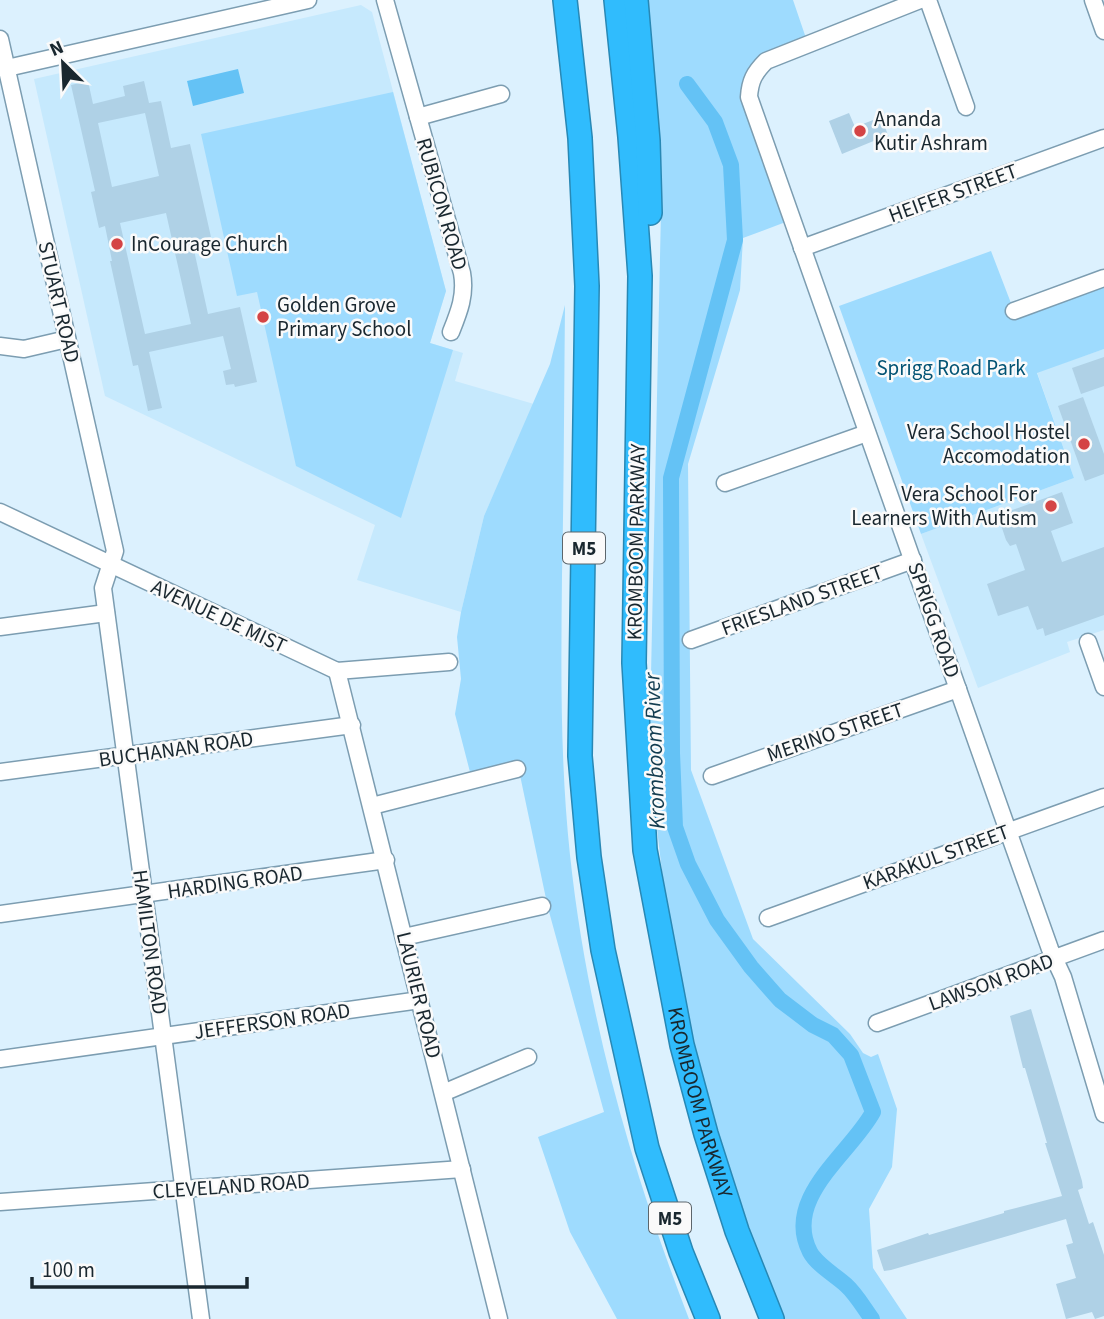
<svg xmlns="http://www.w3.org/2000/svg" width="1104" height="1319" viewBox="0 0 1104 1319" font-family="'Source Sans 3',sans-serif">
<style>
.built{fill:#c6e9fd}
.green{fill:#9edbfe}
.water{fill:#64c2f5}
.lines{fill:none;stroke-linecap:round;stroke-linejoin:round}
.canal{stroke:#64c2f5;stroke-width:16}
.building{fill:#afd1e6;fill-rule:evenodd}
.minor-casing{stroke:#7c9db1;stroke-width:19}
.highway-casing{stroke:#2888b5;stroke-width:26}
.minor{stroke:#fff;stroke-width:16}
.highway{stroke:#30bcfd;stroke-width:23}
.poi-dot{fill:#d44445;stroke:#fafafa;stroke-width:2.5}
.labels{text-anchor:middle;stroke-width:5;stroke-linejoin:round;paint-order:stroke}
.shield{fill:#fafafa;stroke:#5c666c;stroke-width:2}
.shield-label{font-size:19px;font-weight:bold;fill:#19272f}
.poi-label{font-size:21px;fill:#19272f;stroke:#fafafa;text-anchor:start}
.street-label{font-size:21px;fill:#19272f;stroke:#fafafa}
.park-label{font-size:21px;fill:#025374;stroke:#fafafa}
.water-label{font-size:23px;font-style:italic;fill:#123c50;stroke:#fafafa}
</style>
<rect width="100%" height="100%" fill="#dcf1fe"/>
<g class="built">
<path d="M 361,5 L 372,12 L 446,291 L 430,343 L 463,353 L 455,381 L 534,404 L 484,516 L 461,612 L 357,580 L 375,525 L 105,396 L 34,79 Z"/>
<path d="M 1104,349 L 1104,630 L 1067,642 L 1070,652 L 978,688 L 921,534 L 1074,478 L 1037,372 Z"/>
</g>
<g class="green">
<path d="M 645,0 L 793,0 L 808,44 L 766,61 L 750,83 L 791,220 L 743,238 L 740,290 L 688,464 L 691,770 L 753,939 L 850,1034 L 863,1053 L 871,1057 L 878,1054 L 897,1109 L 892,1167 L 869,1209 L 873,1268 L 907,1319 L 783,1319 L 745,1220 L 714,1125 L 689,1028 L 669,931 L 657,829 L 652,776 L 650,721 L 661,211 Z"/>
<path d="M 393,92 L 446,291 L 430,343 L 453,350 L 401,518 L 296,466 L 257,292 L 237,296 L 201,134 Z"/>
<path d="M 991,251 L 1014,311 L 1104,278 L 1104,349 L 1037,373 L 1074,478 L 921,534 L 839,306 Z"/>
<path d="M 565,305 C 564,395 564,485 562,575 C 561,668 560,761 570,855 C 587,1015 631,1169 689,1319 L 617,1319 L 570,1232 L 538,1137 L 604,1112 L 548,908 L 517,761 L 470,772 L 455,714 L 461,679 L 457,637 L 461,612 L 484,516 L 550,364 Z"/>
</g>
<path class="water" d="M 238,69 L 244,93 L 193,106 L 187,81 Z"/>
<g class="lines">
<path class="canal" d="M 687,84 L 715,122 L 731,165 L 735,240 L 671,478 L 672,753 L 675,827 L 688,864 L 717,920 L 751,967 L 780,1000 L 813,1025 L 833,1035 L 851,1055 L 873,1112 C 851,1153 782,1198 810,1252 C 817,1265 835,1275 846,1285 C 856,1294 864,1308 872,1319"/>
</g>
<g class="building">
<path d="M 88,81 L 93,104 L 125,96 L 123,86 L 144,81 L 149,103 L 161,101 L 171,148 L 190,144 L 211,237 L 192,241 L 208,314 L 240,307 L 257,382 L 235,387 L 234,384 L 226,385 L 223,371 L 231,369 L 223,336 L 149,352 L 162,408 L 148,411 L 138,365 L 133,366 L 110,261 L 112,261 L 105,226 L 99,228 L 91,192 L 95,191 L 71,85 ZM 145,113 L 159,176 L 112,187 L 98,123 ZM 166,213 L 191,324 L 145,334 L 120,223 Z"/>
<path d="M 849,113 L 855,127 L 881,117 L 890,140 L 878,145 L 876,140 L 842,154 L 829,121 Z"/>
<path d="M 1104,357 L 1104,386 L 1081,394 L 1072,368 Z"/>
<path d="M 1083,397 L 1104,454 L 1104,474 L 1085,481 L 1058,406 Z"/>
<path d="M 1062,492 L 1073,523 L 1051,531 L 1062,562 L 1104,547 L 1104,615 L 1045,636 L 1043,628 L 1037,630 L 1028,606 L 998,616 L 987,584 L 1025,570 L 1016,544 L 1010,546 L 1006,540 L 1000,522 L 1006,520 L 1004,513 Z"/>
<path d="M 1031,1009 L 1082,1181 L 1083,1188 L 1078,1190 L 1089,1224 L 1093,1222 L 1104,1255 L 1104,1316 L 1095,1319 L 1092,1312 L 1066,1319 L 1056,1284 L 1076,1278 L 1066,1245 L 1073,1243 L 1066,1219 L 891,1270 L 884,1271 L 877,1250 L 928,1233 L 929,1235 L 1004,1213 L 1004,1211 L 1062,1196 L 1045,1143 L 1047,1143 L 1025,1068 L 1023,1068 L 1010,1016 Z"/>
</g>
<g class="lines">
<defs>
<g id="minor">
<path d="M 385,0 L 462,273 C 466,295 459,312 451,332"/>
<path d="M 920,0 L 766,61 C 754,73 750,81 749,97 L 1008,831 L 1050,949 L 1063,977 L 1104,1114"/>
<path d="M 928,0 L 966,107"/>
<path d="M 1093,0 L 1104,31"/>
<path d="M 0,39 L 115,551 L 103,588 L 201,1319"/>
<path d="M 7,68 L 308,0"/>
<path d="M 418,117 L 501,94"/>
<path d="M 802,248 L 1104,138"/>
<path d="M 1014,311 L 1104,278"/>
<path d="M 0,346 L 24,349 L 67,339"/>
<path d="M 725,483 L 867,433"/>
<path d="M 0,512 L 337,671 L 449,662"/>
<path d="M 0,627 L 106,613"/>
<path d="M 691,640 L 913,560"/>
<path d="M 1088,642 L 1104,687"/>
<path d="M 337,671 L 499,1319"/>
<path d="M 0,772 L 352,725"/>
<path d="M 712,776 L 958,689"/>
<path d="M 372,806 L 517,769"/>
<path d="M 0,914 L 386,860"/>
<path d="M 768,918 L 1104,797"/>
<path d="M 404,937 L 542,906"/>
<path d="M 877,1023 L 1104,940"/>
<path d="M 0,1059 L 420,1000"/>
<path d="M 443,1093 L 528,1057"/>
<path d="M 0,1202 L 462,1169"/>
</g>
<g id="highway">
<path d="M 565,0 L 580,138 L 587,286 L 580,756 L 589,857 L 603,950 L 647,1148 L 681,1252 L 708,1319"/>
<path id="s1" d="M 616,0 L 630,137 L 640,276 L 634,663 L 645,850 L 682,1045 L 706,1134 L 737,1231 L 772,1319"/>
<path d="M 636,0 L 648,141 L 650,213"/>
</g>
</defs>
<use href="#minor" class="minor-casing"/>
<use href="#highway" class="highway-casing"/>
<use href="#minor" class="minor"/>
<use href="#highway" class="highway"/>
</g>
<g class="poi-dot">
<circle cx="860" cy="131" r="7"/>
<circle cx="117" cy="244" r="7"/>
<circle cx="263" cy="317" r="7"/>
<circle cx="1084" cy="444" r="7"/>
<circle cx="1051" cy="506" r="7"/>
</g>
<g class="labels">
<g class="shield">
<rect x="563" y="532.5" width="42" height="31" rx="5"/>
<rect x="649" y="1202.5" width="42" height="31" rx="5"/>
</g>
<g class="shield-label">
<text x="584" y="555">M5</text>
<text x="670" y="1225">M5</text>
</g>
<g class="poi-label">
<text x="874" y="126">Ananda<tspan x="874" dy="24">Kutir Ashram</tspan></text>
<text x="131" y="251">InCourage Church</text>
<text x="277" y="312">Golden Grove<tspan x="277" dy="24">Primary School</tspan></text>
<text x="1070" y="439" text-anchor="end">Vera School Hostel<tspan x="1070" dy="24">Accomodation</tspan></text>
<text x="1037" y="501" text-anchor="end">Vera School For<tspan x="1037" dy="24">Learners With Autism</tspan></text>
</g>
<g class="street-label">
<text transform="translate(953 193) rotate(-20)" y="7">HEIFER STREET</text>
<text transform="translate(442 204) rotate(74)" y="7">RUBICON ROAD</text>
<text transform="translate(59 302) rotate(77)" y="7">STUART ROAD</text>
<text transform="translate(636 542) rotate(-89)" y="7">KROMBOOM PARKWAY</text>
<text transform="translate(802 600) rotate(-20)" y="7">FRIESLAND STREET</text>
<text transform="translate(219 616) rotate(25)" y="7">AVENUE DE MIST</text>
<text transform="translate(934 620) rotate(71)" y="7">SPRIGG ROAD</text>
<text transform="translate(835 732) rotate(-19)" y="7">MERINO STREET</text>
<text transform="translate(176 749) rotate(-8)" y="7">BUCHANAN ROAD</text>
<text transform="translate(936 857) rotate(-20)" y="7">KARAKUL STREET</text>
<text transform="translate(235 882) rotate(-8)" y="7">HARDING ROAD</text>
<text transform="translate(150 942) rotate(82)" y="7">HAMILTON ROAD</text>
<text transform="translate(991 982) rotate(-20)" y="7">LAWSON ROAD</text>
<text transform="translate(419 995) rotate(76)" y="7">LAURIER ROAD</text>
<text transform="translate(272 1021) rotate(-8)" y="7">JEFFERSON ROAD</text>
<text dy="7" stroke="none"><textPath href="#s1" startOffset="1110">KROMBOOM PARKWAY</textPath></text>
<text transform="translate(231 1186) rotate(-4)" y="7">CLEVELAND ROAD</text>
</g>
<g class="park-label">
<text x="951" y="375">Sprigg Road Park</text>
</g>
<g class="water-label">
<text transform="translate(654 751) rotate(-92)" y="8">Kromboom River</text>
</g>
</g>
<g transform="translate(63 63) rotate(336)" stroke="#fafafa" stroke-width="5" paint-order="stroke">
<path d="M0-5L12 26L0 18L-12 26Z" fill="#19272f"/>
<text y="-10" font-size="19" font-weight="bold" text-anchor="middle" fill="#19272f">N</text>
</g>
<path d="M32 1277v10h215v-10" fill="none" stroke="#19272f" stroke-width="3.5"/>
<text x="42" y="1277" font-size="21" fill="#19272f" stroke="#fafafa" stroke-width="5" paint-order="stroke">100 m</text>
</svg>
